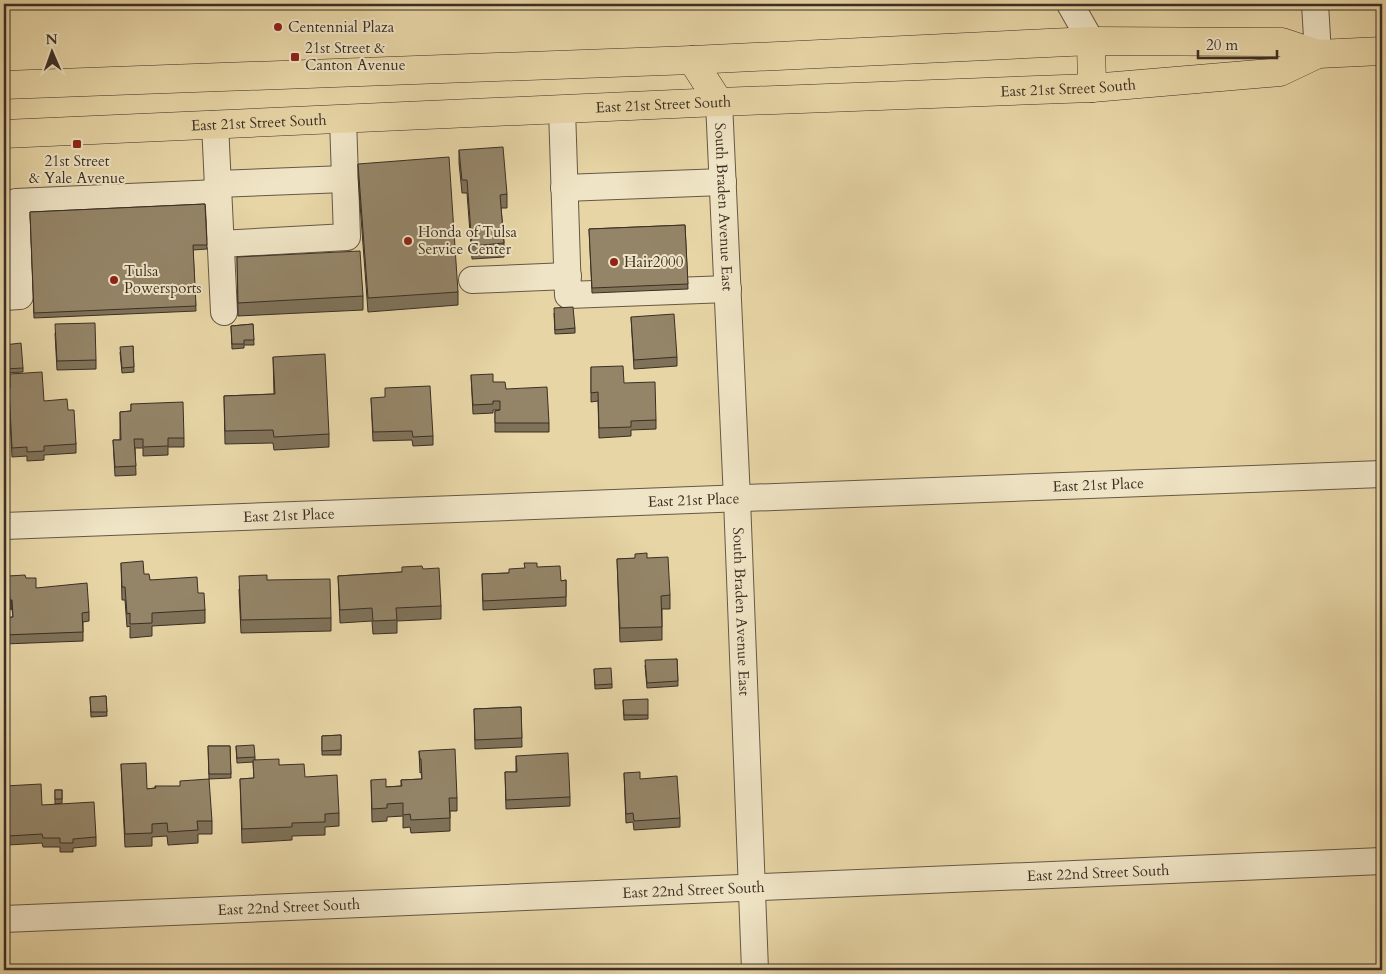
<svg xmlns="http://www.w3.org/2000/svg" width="1386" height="974" viewBox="0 0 1386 974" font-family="Cardo,serif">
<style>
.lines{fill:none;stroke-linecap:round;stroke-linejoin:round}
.minor-casing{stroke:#665844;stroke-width:28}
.major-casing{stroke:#3b2f24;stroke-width:29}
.minor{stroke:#efe4c5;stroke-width:26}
.major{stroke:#e7d5a6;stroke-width:28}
.wall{fill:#7f7259;stroke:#3b2f24}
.shaded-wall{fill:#685d49;stroke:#3b2f24}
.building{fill:#948568;stroke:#3b2f24}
.poi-dot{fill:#8f2418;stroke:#efe4c5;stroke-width:2}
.labels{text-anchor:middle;stroke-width:4;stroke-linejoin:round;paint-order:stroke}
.poi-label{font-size:15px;fill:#3b2f24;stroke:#efe4c5;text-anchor:start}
.street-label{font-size:15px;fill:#3b2f24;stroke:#efe4c5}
</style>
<rect width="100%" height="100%" fill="#e7d5a6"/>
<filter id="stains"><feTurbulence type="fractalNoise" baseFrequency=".004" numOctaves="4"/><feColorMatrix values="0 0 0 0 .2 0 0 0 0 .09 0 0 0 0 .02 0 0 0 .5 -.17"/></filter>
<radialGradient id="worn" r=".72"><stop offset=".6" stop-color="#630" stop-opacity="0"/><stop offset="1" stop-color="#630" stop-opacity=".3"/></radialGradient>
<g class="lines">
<defs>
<g id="minor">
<path d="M 1070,4 L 1091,41"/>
<path d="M 1315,4 L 1318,54"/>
<path id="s1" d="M 719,102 L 737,499 L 755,970"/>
<path d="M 562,109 L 568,295 L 728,289"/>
<path d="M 215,124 L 224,312"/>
<path d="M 217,184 L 345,179"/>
<path d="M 564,188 L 723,182"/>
<path d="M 220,244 L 347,237 L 343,119"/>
<path d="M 472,280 L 568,276"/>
<path d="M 4,297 L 20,296 L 16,202 L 218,193"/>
<path id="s2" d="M 4,526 L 1382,474"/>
<path id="s3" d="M 4,919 L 1382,861"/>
</g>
<g id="major">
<path d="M 1091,41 L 1092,88"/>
<path d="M 692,60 L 719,102"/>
<path d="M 4,85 L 692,60 L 1091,41 L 1282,42 L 1318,54 L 1382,51"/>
<path id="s4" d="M 4,134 L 719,102 L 1092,88 L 1280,72 L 1318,54"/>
</g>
</defs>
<use href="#minor" class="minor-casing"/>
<use href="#major" class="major-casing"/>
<use href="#minor" class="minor"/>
<use href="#major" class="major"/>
</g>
<g class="wall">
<path d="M 459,150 L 507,194 L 507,208 L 501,208 L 504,243 L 504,257 L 472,259 L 467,193 L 462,193 L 459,163 Z"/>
<path d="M 358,164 L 458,292 L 458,305 L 368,312 L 358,177 Z"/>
<path d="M 205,204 L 207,249 L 193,250 L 196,311 L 34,318 L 30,212 Z"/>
<path d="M 685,225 L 688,289 L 592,293 L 589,229 Z"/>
<path d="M 237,257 L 363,296 L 363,310 L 238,316 Z"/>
<path d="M 554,313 L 575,328 L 575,333 L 555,334 Z"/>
<path d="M 631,317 L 677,357 L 677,366 L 634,369 Z"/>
<path d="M 253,324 L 254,345 L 244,345 L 244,348 L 232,349 L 231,326 Z"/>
<path d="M 55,333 L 96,360 L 96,369 L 57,370 Z"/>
<path d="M 4,345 L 23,368 L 23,372 L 4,373 Z"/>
<path d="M 133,346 L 134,372 L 122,373 L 120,352 Z"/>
<path d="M 273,357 L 329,434 L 329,447 L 274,450 L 273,443 L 225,444 L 224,396 L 274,394 Z"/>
<path d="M 591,367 L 624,383 L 656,420 L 656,429 L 631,430 L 631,436 L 599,438 L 598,401 L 591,402 Z"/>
<path d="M 10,374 L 44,401 L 68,410 L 76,444 L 76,453 L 44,455 L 44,460 L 27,461 L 27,456 L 12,457 L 9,397 L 9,388 L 10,388 Z"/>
<path d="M 471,375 L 493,382 L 506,389 L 549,423 L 549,432 L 495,432 L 495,411 L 500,410 L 493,410 L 493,413 L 473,414 Z"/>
<path d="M 371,398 L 433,436 L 433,445 L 413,446 L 412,440 L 373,441 Z"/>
<path d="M 131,404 L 184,438 L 184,447 L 168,447 L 168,455 L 143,456 L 143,448 L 135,448 L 136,475 L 115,476 L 113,440 L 120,440 L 120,412 L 131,411 Z"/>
<path d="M 647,558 L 670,595 L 670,609 L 662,609 L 662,640 L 620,642 L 617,559 Z"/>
<path d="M 121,563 L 144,574 L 150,580 L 198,593 L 205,610 L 205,623 L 152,626 L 152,636 L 130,638 L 130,626 L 127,627 L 125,600 L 122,600 Z"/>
<path d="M 525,568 L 561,581 L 566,580 L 566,606 L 483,610 L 482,574 L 509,573 Z"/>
<path d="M 423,569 L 441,606 L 441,619 L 397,621 L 397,633 L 373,634 L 372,621 L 340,623 L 338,576 L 402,572 Z"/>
<path d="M 8,576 L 26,578 L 36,588 L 89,612 L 89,621 L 83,622 L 83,641 L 4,644 L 4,618 L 13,617 L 12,609 L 10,609 Z"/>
<path d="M 267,580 L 331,618 L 331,631 L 241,633 L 239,589 Z"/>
<path d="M 677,659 L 678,686 L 647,688 L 645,665 Z"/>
<path d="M 594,669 L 612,684 L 612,688 L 595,689 Z"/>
<path d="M 106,696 L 107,716 L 91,717 L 90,697 Z"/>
<path d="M 623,700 L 648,715 L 648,719 L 624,720 Z"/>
<path d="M 521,707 L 522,747 L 475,749 L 474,709 Z"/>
<path d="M 341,735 L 341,755 L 322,755 L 322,736 Z"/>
<path d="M 208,746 L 230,746 L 231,778 L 209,779 Z"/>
<path d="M 236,746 L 255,757 L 255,760 L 279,765 L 305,777 L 339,813 L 339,826 L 325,827 L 325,835 L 292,836 L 292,840 L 242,843 L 240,779 L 254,778 L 253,762 L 237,763 Z"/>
<path d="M 419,751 L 457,798 L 457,811 L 450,811 L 450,831 L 411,833 L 410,827 L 403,828 L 403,816 L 387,817 L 387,821 L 372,822 L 371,780 L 386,787 L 401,786 L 401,780 L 422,779 L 421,772 L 420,773 Z"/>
<path d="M 516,756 L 570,797 L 570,806 L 506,809 L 505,772 L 516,772 Z"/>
<path d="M 121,764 L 147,789 L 155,788 L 155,786 L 212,821 L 212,834 L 198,834 L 198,843 L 168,845 L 167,836 L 152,837 L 152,846 L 125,847 Z"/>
<path d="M 624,773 L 640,779 L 680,818 L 680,827 L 634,830 L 633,822 L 626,823 Z"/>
<path d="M 5,786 L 42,805 L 96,837 L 96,846 L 73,848 L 73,852 L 60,852 L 60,847 L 43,847 L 42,843 L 8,845 Z"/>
<path d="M 55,790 L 62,790 L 62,803 L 55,804 Z"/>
</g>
<rect class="shaded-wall" x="10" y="600" width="2" height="9"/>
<g class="building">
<path d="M 503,147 L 507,194 L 500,195 L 504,243 L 472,246 L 467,180 L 462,180 L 459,150 Z"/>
<path d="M 449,157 L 458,292 L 368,298 L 358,164 Z"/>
<path d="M 205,204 L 207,245 L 193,245 L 196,306 L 34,313 L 30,212 Z"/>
<path d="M 685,225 L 688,284 L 592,288 L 589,229 Z"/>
<path d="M 360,251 L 363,296 L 238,303 L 237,257 Z"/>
<path d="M 573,307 L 575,328 L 555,330 L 554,308 Z"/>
<path d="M 674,314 L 677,357 L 634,360 L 631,317 Z"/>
<path d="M 95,323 L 96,360 L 57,361 L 55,324 Z"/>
<path d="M 253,324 L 254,340 L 244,340 L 244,344 L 232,344 L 231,326 Z"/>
<path d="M 21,343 L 23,368 L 4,369 L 4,345 Z"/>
<path d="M 133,346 L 134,367 L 122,368 L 120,347 Z"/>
<path d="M 325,354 L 329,434 L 274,437 L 273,430 L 225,431 L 224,396 L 275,394 L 273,357 Z"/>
<path d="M 623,366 L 624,383 L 655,382 L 656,420 L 631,421 L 631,427 L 599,428 L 598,392 L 591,393 L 591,367 Z"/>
<path d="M 42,372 L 44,401 L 67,399 L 68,410 L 74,410 L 76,444 L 44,446 L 44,451 L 27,452 L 27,447 L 12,448 L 9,388 L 10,388 L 10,374 Z"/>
<path d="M 493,374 L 493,382 L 505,382 L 506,389 L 547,387 L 549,423 L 495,423 L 495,411 L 500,410 L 500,401 L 493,401 L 493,404 L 473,405 L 471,375 Z"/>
<path d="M 430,386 L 433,436 L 413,437 L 412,431 L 373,432 L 371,398 L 385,397 L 385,388 Z"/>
<path d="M 183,402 L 184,438 L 168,438 L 168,446 L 143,447 L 143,439 L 134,439 L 136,466 L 115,467 L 113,440 L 121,440 L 120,412 L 131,411 L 131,404 Z"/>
<path d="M 647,553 L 647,558 L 668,557 L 670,595 L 661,596 L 662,627 L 620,628 L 617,559 L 635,558 L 635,554 Z"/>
<path d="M 143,561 L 144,574 L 149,574 L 150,580 L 197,577 L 198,593 L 204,593 L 205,610 L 152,613 L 152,623 L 130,624 L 130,613 L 127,614 L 125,587 L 122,587 L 121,563 Z"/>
<path d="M 524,563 L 537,563 L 537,567 L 560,566 L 561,581 L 566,580 L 566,597 L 483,601 L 482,574 L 509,573 L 509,569 L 525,568 Z"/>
<path d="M 422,566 L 423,569 L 439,568 L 441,606 L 396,608 L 397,620 L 373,621 L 372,608 L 340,610 L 338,576 L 402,572 L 402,567 Z"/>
<path d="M 25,575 L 26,578 L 36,578 L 36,588 L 87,583 L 89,612 L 82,613 L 83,632 L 4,635 L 4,618 L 13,617 L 12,600 L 10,600 L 8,576 Z"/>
<path d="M 267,575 L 267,580 L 330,579 L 331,618 L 241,620 L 239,576 Z"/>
<path d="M 677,659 L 678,681 L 647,683 L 645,660 Z"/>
<path d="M 611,668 L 612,684 L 595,685 L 594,669 Z"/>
<path d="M 106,696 L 107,712 L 91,712 L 90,697 Z"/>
<path d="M 648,699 L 648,715 L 624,715 L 623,700 Z"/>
<path d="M 521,707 L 522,738 L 475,740 L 474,709 Z"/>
<path d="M 341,735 L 341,750 L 322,751 L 322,736 Z"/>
<path d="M 254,745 L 255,757 L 237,758 L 236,746 Z"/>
<path d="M 208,746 L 230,746 L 231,774 L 209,774 Z"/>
<path d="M 455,749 L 457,798 L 449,798 L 450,818 L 411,820 L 410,814 L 403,815 L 403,803 L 387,804 L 387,808 L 372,809 L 371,780 L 386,779 L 386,787 L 402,786 L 401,780 L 422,779 L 421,759 L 420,759 L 419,751 Z"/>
<path d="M 568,753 L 570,797 L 506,800 L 505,772 L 517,772 L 516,756 Z"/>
<path d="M 279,759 L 279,765 L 304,764 L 305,777 L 337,775 L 339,813 L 325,814 L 325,822 L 292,823 L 292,827 L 242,829 L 240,779 L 254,778 L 253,760 Z"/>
<path d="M 146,763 L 147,789 L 156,788 L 155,786 L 180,786 L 180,781 L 209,779 L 212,821 L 197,821 L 198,830 L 168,832 L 167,823 L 152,824 L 152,833 L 125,834 L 121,764 Z"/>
<path d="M 640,772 L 640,779 L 677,776 L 680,818 L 634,821 L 633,813 L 626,814 L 624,773 Z"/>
<path d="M 41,784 L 42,805 L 94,802 L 96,837 L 73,839 L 73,843 L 60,843 L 60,838 L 43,838 L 42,834 L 8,836 L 5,786 Z"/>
<rect x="55" y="790" width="7" height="9"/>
</g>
<g class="poi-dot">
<circle cx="278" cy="27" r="5"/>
<rect x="290" y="52" width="10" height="10" rx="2.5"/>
<rect x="72" y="139" width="10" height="10" rx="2.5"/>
<circle cx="408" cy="241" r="5"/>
<circle cx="614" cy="262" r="5"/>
<circle cx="114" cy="280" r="5"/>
</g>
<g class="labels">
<g class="poi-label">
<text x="288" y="32">Centennial Plaza</text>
<text x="305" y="53">21st Street &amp;<tspan x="305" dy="17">Canton Avenue</tspan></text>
<text x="77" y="166" text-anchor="middle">21st Street<tspan x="77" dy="17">&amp; Yale Avenue</tspan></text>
<text x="418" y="237">Honda of Tulsa<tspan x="418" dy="17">Service Center</tspan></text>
<text x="624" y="267">Hair2000</text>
<text x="124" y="276">Tulsa<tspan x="124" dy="17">Powersports</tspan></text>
</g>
<g class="street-label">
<text dy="5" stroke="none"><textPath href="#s4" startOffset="1065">East 21st Street South</textPath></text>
<text dy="5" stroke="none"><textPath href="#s4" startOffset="660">East 21st Street South</textPath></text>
<text dy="5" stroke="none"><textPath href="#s4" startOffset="255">East 21st Street South</textPath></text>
<text dy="5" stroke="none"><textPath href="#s1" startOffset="105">South Braden Avenue East</textPath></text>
<text dy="5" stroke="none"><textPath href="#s2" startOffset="1095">East 21st Place</textPath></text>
<text dy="5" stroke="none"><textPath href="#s2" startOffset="690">East 21st Place</textPath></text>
<text dy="5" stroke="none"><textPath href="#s2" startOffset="285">East 21st Place</textPath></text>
<text dy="5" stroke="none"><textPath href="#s1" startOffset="510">South Braden Avenue East</textPath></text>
<text dy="5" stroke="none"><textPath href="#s3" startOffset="1095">East 22nd Street South</textPath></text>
<text dy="5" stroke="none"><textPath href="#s3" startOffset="690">East 22nd Street South</textPath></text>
<text dy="5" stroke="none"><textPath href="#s3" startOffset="285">East 22nd Street South</textPath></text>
</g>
</g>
<rect width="1386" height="974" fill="none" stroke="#e7d5a6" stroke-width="20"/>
<rect x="5" y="5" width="1376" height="964" fill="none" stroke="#3b2f24" stroke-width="2.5"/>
<rect x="10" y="10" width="1366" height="954" fill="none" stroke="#3b2f24"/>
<g transform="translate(52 52) rotate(358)" stroke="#efe4c5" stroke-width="4" paint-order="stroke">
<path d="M0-4L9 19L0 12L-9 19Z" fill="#3b2f24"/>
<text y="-8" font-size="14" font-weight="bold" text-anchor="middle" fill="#3b2f24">N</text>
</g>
<path d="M1198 50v8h79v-8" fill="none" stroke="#3b2f24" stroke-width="2.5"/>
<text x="1206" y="50" font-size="15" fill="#3b2f24" stroke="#efe4c5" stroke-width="4" paint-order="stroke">20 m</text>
<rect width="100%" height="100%" filter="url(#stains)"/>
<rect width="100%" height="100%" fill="url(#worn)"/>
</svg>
